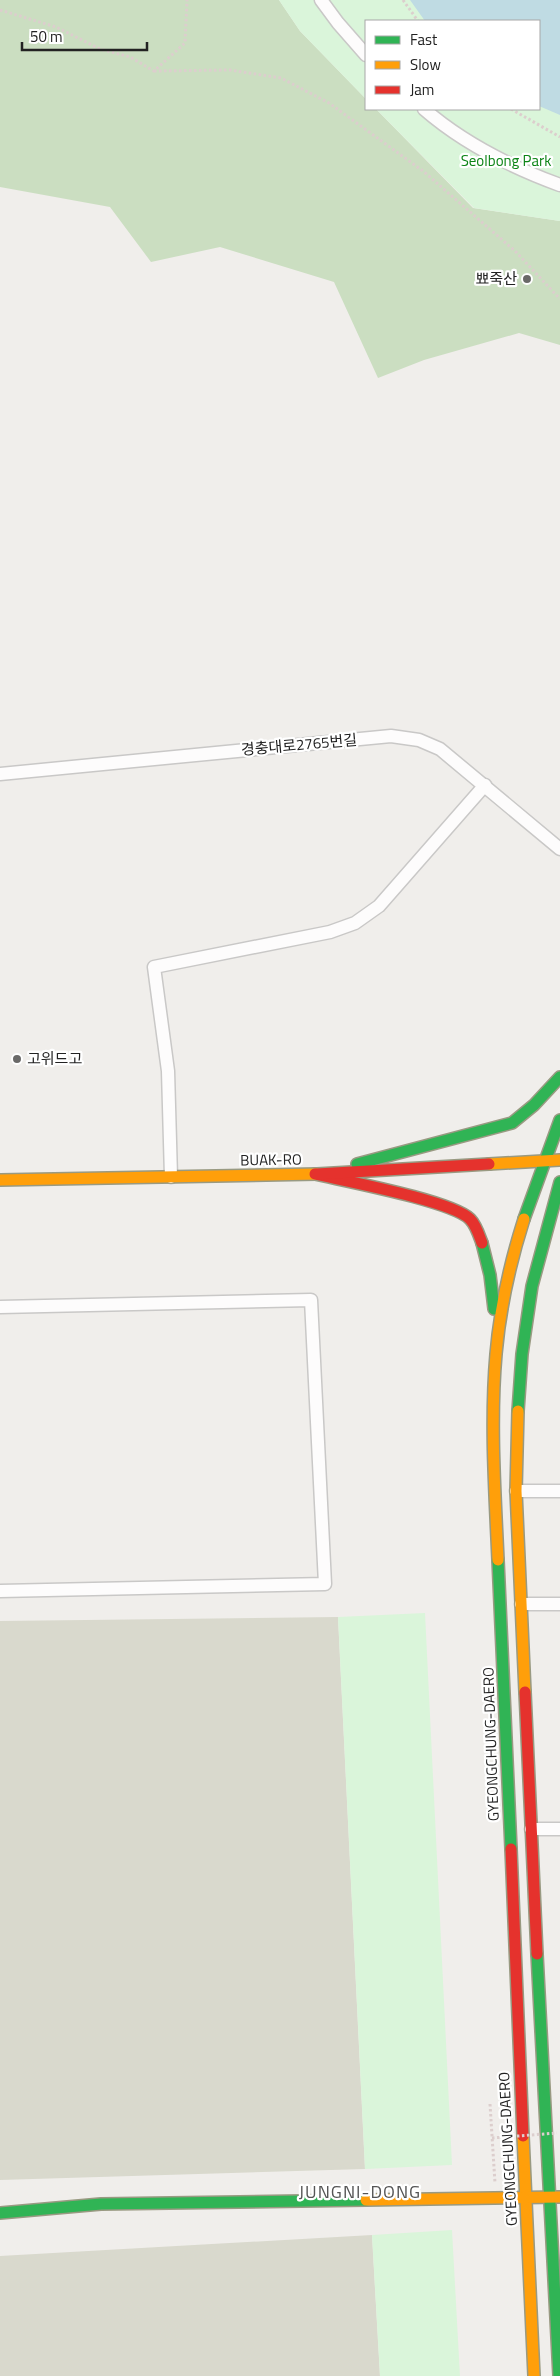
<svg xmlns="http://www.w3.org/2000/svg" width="560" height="2376" viewBox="0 0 560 2376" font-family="'Titillium Web','Noto Sans KR',sans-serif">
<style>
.construction{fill:#d9d9cd}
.forest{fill:#cbdec1}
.park{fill:#daf5da}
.water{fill:#bfdbe3}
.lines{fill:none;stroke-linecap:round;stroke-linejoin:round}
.street-casing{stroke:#c9c8c7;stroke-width:15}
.fast-casing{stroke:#999a82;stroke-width:14}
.slow-casing{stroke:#999a82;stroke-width:14}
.jam-casing{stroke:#999a82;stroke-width:14}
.path{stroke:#dccecd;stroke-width:3;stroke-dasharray:2.5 2.5;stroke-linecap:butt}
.street{stroke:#fdfcfc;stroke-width:12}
.fast{stroke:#30b455;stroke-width:11}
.slow{stroke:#ff9f0a;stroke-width:11}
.jam{stroke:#e5322d;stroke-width:11}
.path-bridge{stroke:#dccecd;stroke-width:3;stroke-dasharray:2.5 2.5;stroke-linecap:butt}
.poi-dot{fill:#6a6968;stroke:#fff;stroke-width:2}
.labels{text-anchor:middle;stroke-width:4.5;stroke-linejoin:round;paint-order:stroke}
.park-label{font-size:15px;fill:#0c8416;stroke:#fff}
.poi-label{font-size:15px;fill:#222;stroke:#fff;text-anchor:end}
.street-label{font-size:15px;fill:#222;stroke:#fff}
.quarter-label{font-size:18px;letter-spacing:1px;fill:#555;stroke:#fff}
</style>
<rect width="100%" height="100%" fill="#f0eeeb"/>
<g class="construction">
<path d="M 338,1617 L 365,2169 L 0,2180 L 0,1621 Z"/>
<path d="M 372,2235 L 380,2376 L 0,2376 L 0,2256 Z"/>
</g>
<path class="forest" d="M 0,0 L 279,0 L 300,31 L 366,99 L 366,109 L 376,109 L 473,208 L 560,221 L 560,345 L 519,333 L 424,360 L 378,378 L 334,282 L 220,247 L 151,262 L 110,207 L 0,187 Z"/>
<g class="park">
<path d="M 279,0 L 560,0 L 560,221 L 474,208 L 376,109 L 539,109 L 539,21 L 366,21 L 366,99 L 300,31 Z"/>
<path d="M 425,1613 L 452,2165 L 365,2169 L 338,1617 Z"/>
<path d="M 452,2230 L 460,2376 L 380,2376 L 372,2235 Z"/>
</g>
<path class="water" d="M 410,0 L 560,0 L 560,115 L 539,106 L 539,21 L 425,21 Z"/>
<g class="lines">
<defs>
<g id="street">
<path d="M 321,0 L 338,23 L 366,55"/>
<path d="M 424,109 C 463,143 511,167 560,185"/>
<path d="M 0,774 L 391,736 L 419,740 L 440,749 L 560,849"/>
<path d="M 171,1177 L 168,1071 L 154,967 L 330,932 L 355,923 L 379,906 L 485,785"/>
<path d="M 0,1307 L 311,1300 L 325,1584 L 0,1591"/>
<path d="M 516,1491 L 560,1491"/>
<path d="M 521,1604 L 560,1604"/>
<path d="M 531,1829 L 560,1829"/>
</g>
<g id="fast">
<path d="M 357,1164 L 512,1123 L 534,1105 L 560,1077"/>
<path d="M 524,1219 L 560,1120"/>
<path d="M 482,1243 L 490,1275 L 494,1309"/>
<path d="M 518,1411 L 522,1354 L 532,1286 L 560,1182"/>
<path d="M 498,1560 L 511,1849"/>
<path d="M 537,1954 L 559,2376"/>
<path d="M 0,2213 L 101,2204 L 366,2200"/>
</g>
<g id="slow">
<path d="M 489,1164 L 560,1160"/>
<path d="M 0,1180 L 317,1174"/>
<path d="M 518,1411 L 516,1491 L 525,1692"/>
<path d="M 498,1560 C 495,1492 490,1422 496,1354 C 500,1308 510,1263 524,1219"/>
<path d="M 523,2136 L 534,2376"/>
<path d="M 366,2200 L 560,2197"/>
</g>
<g id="jam">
<path d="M 315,1174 C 345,1181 452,1201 470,1219 C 476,1225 479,1235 482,1243"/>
<path d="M 317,1174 L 489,1164"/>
<path d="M 525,1692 L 537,1954"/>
<path d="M 511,1849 L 523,2136"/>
</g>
</defs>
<use href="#street" class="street-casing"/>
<use href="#fast" class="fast-casing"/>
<use href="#slow" class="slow-casing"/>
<use href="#jam" class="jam-casing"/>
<g class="path">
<path d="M 403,0 L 418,21"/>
<path d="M 0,10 L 56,27 L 100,49 L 130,57 L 154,71 L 185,43 L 187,0"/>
<path d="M 154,71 L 230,70 L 281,78 L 329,103 L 423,171 L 515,251 L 560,299"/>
<path d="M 511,109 L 560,137"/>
<path d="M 490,2104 L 495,2183"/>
</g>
<use href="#street" class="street"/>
<use href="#fast" class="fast"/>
<use href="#slow" class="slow"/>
<use href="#jam" class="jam"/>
<path class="path-bridge" d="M 492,2138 L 557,2133"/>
</g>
<g class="poi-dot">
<circle cx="527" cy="279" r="5"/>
<circle cx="17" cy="1059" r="5"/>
</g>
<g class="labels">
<g class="park-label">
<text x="506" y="166">Seolbong Park</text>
</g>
<g class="poi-label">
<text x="517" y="284">뾰죽산</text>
<text x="27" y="1064" text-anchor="start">고위드고</text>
</g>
<g class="street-label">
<text transform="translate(299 745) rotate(-5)" y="5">경충대로2765번길</text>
<text transform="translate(271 1160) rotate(-1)" y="5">BUAK-RO</text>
<text transform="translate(491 1744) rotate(-92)" y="5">GYEONGCHUNG-DAERO</text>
<text transform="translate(508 2149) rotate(-93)" y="5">GYEONGCHUNG-DAERO</text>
</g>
<g class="quarter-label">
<text x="360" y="2198">JUNGNI-DONG</text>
</g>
</g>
<rect x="365" y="20" width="175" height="90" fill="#ffffff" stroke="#a7a7a7"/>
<rect x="375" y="36" width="25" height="8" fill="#30b455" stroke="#a7a7a7"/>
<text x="410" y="45" font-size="15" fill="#222222">Fast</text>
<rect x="375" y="61" width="25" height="8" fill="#ff9f0a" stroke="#a7a7a7"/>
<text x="410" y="70" font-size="15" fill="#222222">Slow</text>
<rect x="375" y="86" width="25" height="8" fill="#e5322d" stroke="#a7a7a7"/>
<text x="410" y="95" font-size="15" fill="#222222">Jam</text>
<path d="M22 42v8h125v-8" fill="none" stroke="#222222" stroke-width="2.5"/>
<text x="30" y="42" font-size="15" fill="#222222" stroke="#ffffff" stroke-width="4" paint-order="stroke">50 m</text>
</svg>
